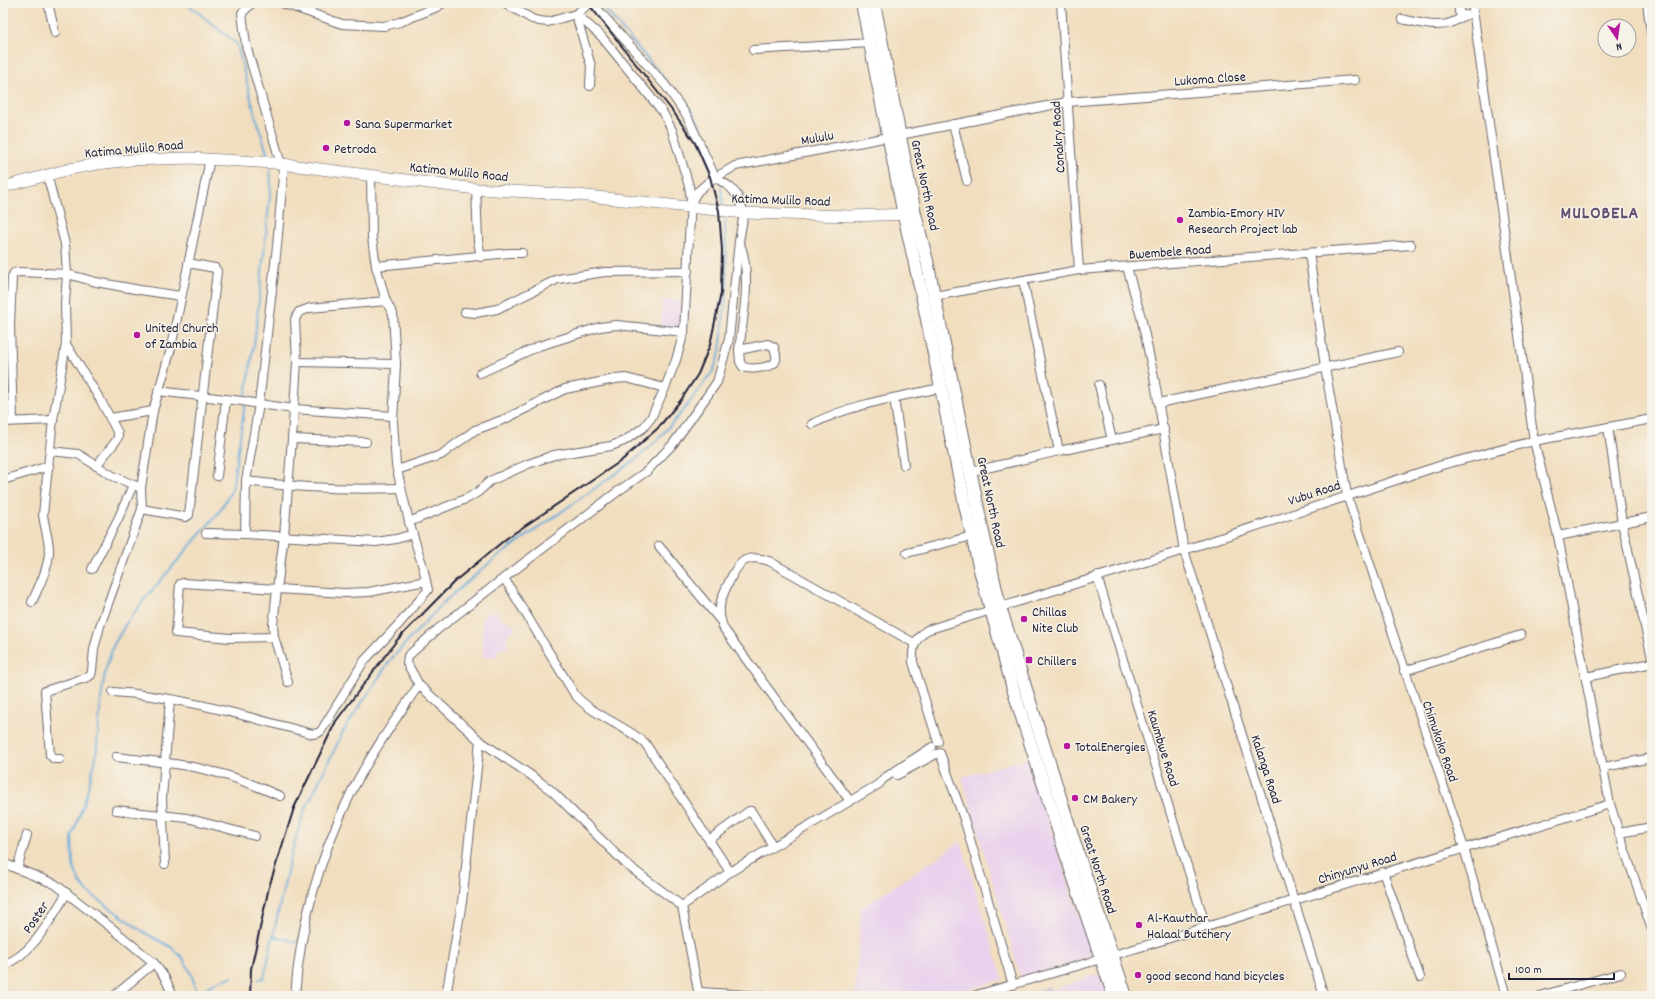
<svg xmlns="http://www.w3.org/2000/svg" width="1655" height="999" viewBox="0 0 1655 999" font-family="Dekko,sans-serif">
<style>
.built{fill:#e9d2ed}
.industrial{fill:#c9bfd7}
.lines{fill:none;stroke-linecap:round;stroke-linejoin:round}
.stream{stroke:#64a8d9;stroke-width:2}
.street-casing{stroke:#6a6469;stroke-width:10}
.secondary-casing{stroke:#6a6469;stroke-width:12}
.primary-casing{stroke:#6a6469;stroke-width:14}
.street{stroke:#fff;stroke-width:8}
.secondary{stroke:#fff;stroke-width:11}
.primary{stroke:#fff;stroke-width:12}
.rail{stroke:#22223b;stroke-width:2}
.poi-dot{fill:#b5179e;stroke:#f7f3e8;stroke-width:1.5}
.labels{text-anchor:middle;stroke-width:3;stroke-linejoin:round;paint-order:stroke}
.street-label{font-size:14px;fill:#22223b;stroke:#f7f3e8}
.poi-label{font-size:14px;fill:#22223b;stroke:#f7f3e8;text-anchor:start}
.district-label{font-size:18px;font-weight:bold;letter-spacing:1px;fill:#665172;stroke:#f7f3e8}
</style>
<rect width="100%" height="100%" fill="#f7f3e8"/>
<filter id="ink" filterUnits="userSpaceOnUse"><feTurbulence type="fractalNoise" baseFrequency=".025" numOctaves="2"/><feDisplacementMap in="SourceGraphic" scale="8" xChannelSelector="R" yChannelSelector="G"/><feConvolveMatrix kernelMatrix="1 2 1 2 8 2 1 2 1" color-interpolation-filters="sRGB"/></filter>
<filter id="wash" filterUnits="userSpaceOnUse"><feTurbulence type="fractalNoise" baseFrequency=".012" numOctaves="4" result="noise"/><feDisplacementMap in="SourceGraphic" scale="16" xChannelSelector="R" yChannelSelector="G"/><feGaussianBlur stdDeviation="0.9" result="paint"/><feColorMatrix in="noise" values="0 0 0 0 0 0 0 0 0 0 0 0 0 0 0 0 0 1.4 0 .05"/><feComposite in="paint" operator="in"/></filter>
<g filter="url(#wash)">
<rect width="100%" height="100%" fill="#f1debf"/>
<g class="built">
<path d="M 662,300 L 681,300 L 680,328 L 661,328 Z"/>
<path d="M 496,611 L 502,620 L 507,620 L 510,625 L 514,623 L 516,628 L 507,635 L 506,644 L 509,644 L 509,648 L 498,648 L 497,656 L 483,657 L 482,620 L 485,614 Z"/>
<path d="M 1028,758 L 1092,957 L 1021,978 L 962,777 Z"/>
<path d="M 961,842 L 1003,979 L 948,996 L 855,996 L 861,908 Z"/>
<path d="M 1100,974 L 1108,996 L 1035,996 L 1094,975 Z"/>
</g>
<path class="industrial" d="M 1049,986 L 1053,996 L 1022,996 Z"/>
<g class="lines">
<g class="stream">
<path d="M 186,3 L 237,44 L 255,115 L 269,159"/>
<path d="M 600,3 L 694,114 L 707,140 L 717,170"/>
<path d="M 721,188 L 723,204"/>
<path d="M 245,400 L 255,338 L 271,186 L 270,166"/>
<path d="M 273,936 L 297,942"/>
<path d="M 259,979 L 264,978 L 289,862 L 304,812 L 344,730 L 391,659 L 446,600 L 493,560 L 635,460 L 658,439 L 683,411 L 713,371 L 720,353 L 727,283 L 725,221"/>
<path d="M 195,996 L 195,986 L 191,973 L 182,957 L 171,947 L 145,933 L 88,892 L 80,883 L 73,865 L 72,837 L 86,796 L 96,757 L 101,699 L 105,672 L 113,646 L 127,622 L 144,600 L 219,512 L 232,490 L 245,404"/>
<path d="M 196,996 C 207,986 217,980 232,977"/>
</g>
</g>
</g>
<g filter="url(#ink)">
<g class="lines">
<defs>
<g id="street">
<path d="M 48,3 L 55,33"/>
<path d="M 252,3 L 242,13 L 246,45 L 281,164"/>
<path d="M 282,3 L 342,24 L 384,26 L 400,22 L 437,7 L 443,3"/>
<path d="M 505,3 L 532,19 L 539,21 L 548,22 L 576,14 L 590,3"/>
<path d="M 1061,3 L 1079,270"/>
<path d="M 1459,3 L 1459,12 L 1463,16 L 1467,15"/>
<path d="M 1472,3 L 1534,441 L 1558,536 L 1610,804 L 1619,833 L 1652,930"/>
<path d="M 1647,3 L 1652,39"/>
<path d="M 576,15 L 591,66 L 590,86"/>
<path d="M 1402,19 C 1423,24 1445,31 1463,16"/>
<path d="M 753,50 L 870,43"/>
<path d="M 953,124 L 967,181"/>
<path d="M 900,135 L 1067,102 L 1355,80"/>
<path d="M 476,189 L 478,241 L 481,257"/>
<path d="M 691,203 L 697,192 L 711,180 L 735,166 L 889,137"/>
<path d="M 1309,253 L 1325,367 L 1347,495 L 1464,848 L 1506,996"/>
<path d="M 376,266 L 509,253 L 522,253"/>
<path d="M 1127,267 L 1141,317 L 1154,377 L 1184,550 L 1324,996"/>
<path d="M 1023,280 L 1059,451"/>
<path d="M 934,296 L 1079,270 L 1411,245"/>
<path d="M 386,301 L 310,308 L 299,312 L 295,319 L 297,362 L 292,439 L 284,536 L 277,589 L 344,593 L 369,592 L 426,581"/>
<path d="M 465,312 L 476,313 L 497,309 L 558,279 L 605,272 L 688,271"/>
<path d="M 66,344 L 101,401 L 118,433 L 118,437 L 116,441 L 96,466"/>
<path d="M 768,344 L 774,347 C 775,351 777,356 776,360 C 774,368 750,370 743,367 L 740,362 L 739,350 Z"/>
<path d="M 739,350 C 743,319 752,273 740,244"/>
<path d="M 297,362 L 396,364"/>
<path d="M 480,373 L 539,346 L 600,327 L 616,325 L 684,332"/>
<path d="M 1099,385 L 1112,440"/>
<path d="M 158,391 L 242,401 L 259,404 L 277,246 L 284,164"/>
<path d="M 894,398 L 904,465"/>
<path d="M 1159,403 L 1398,352"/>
<path d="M 393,416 L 294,409 L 259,404 L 246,481 L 245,534 L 376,542 L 396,539 L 413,534"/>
<path d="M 110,418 L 153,411"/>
<path d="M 13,421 L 10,326 L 12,277 L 14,273 L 18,272 L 67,274 L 96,282 L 140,290 L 181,296"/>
<path d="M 3,422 L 53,420"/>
<path d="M 812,424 C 852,404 898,397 941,388"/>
<path d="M 1608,427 L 1622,523 L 1652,658"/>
<path d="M 292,439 L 366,442"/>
<path d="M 50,451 L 78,454 L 113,476 L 141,488"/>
<path d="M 397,470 L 441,455 L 475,430 L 505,419 L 565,389 L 615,379 L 626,378 L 665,388"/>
<path d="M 970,472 L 1059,451 L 1164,429"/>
<path d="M 217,476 L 226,400"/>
<path d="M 3,480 L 49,466"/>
<path d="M 246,481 C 298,488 349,490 401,488"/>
<path d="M 142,509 L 186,517 L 189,515 L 217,271 L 215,268 L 188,263"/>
<path d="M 409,522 L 468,498 L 478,492 L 490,481 L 528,464 L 554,455 L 611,446 L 624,441 L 643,428 L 651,418 L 665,388 L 676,360 L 684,332 L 691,200 L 689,186 L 676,143 L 672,130 L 662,111 L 601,36 L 576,14"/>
<path d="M 206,533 L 245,534"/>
<path d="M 1558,536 L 1652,517"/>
<path d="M 659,546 L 720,620"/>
<path d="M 907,553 L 972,536"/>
<path d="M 92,569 L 118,519 L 133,485"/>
<path d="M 1097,576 L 1206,927"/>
<path d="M 504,578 L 575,695 C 594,716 624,725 645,743 L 730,872"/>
<path d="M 32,602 C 39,586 50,566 49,548 C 48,536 44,525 43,514 L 53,420 L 66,344 L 65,303 L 67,274 L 65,244 L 47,174"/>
<path d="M 274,637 L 230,638 L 176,633 L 180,584 L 183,583 L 277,589 L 273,625 L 274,637 L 288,682"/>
<path d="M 1404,671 L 1521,635"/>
<path d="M 1586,677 L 1652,663"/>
<path d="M 419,685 L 407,663 L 408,656 L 438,629 L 504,578 L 617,492 L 647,471 L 673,444 L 717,382 L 729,339 L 739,241 L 744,213 L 737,195 L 730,187 L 715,177 L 687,116 L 666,86 L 592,3"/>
<path d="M 113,692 C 181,696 247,717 313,734 L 318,733 L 321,731 L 364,661 L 399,624 L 428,590 L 423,567 L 409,522 L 396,465 L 393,422 L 396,364 L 393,314 L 386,301 L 376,266 L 372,238 L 371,176"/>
<path d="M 938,742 L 913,662 C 912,647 915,639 927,630 L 1184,550 L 1442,465 L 1534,441 L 1652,419"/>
<path d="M 940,753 L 964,819 L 1013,985"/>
<path d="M 116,757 C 149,761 182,763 214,772 C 237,777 258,787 280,796"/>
<path d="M 60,759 L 54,759 L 50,755 L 45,691 L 88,677 L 91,675 L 92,671 L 94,649 L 100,626 L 142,509 L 141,488 L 153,411 L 170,352 L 210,159"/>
<path d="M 1604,767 L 1652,758"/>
<path d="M 897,775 L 936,754"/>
<path d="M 850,801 L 724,629 C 716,610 720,600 729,582 C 738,562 746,553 769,561 L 914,643"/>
<path d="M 116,810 L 187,818 L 255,836"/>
<path d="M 1619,833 L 1652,827"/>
<path d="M 709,840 L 749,811 L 751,811 L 773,846"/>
<path d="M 3,863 L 55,884 L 113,929 L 154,963 L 165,978 L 173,996"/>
<path d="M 165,864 L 162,798 L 170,700"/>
<path d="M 17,869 L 27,835"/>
<path d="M 1383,872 L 1420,977"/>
<path d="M 3,965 C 34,954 50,919 67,893"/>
<path d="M 699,992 L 762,996"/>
<path d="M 114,996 L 154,963"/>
<path d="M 295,996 C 300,925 320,856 351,793 C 370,755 395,720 419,685 L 480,741 L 532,776 L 552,791 L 627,865 L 682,906"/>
<path d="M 446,996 L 462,902 L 480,741"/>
<path d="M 699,996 L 682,906 L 730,872 L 879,784 L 883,779 L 932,747"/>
<path d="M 973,996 L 1101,959 L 1610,804"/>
<path d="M 1540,996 L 1621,973"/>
</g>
<path id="secondary" d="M 3,187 L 70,169 L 97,164 L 131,160 L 190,158 L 274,163 L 476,189 L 578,195 L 744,213 L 850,216 L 912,214"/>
<g id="primary">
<path d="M 862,3 L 904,215 L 923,300 L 965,505 L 980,570 L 1014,692 L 1068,861 L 1114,996"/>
<path d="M 874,3 L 915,214 L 927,261 L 983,533 L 1000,607 L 1079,857 L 1126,996"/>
</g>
</defs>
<use href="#street" class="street-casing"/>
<use href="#secondary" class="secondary-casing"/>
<use href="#primary" class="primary-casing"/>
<use href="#street" class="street"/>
<use href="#secondary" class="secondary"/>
<use href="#primary" class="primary"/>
<path class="rail" d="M 250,996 L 251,969 L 269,887 L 294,808 L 336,721 L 397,640 L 455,581 L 507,538 L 621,461 L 658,428 L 681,400 L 698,374 L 710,345 L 721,293 L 722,250 L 719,211 L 710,177 L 695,143 L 674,113 L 588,3"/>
</g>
</g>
<g class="poi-dot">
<circle cx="347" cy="123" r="4"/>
<circle cx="326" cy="148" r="4"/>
<circle cx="1180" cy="220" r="4"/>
<circle cx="137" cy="335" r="4"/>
<circle cx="1024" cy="619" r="4"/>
<rect x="1025" y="656" width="8" height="8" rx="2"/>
<circle cx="1067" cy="746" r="4"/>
<circle cx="1075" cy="798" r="4"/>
<circle cx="1139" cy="925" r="4"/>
<circle cx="1138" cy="975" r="4"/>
</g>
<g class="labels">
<g class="street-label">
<text transform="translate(1210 78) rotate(-4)" y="5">Lukoma Close</text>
<text transform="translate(817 137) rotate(-10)" y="5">Mululu</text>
<text transform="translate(1057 137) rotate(-94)" y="5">Conakry Road</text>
<text transform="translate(134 148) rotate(-5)" y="5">Katima Mulilo Road</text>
<text transform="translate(459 171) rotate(6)" y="5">Katima Mulilo Road</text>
<text transform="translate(926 185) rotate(78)" y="5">Great North Road</text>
<text transform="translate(781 199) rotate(2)" y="5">Katima Mulilo Road</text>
<text transform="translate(1170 251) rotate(-4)" y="5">Bwembele Road</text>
<text transform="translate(1314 492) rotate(-18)" y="5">Vubu Road</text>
<text transform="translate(992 502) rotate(78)" y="5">Great North Road</text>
<text transform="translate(1441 741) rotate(71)" y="5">Chimukoko Road</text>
<text transform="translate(1164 748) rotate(73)" y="5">Kaumbwe Road</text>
<text transform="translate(1267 769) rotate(72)" y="5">Kalanga Road</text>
<text transform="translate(1357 867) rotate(-17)" y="5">Chinyunyu Road</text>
<text transform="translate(1099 869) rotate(72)" y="5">Great North Road</text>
<text transform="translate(35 917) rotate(-56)" y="5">Poster</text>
</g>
<g class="poi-label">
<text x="355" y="128">Sana Supermarket</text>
<text x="334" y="153">Petroda</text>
<text x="1188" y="217">Zambia-Emory HIV<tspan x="1188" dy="16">Research Project lab</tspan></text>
<text x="145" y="332">United Church<tspan x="145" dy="16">of Zambia</tspan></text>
<text x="1032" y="616">Chillas<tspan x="1032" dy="16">Nite Club</tspan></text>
<text x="1037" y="665">Chillers</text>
<text x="1075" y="751">TotalEnergies</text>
<text x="1083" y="803">CM Bakery</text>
<text x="1147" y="922">Al-Kawthar<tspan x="1147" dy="16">Halaal Butchery</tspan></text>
<text x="1146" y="980">good second hand bicycles</text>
</g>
<g class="district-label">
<text x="1600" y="218">MULOBELA</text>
</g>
</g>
<rect width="1655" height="999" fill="none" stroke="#f7f3e8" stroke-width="16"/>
<g transform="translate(1617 38) rotate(167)"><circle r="19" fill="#f7f3e8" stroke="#a29fa3"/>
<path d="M0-3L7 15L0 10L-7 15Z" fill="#b5179e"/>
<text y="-6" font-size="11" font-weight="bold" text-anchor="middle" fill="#22223b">N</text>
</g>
<path d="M1509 973v6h105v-6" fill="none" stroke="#22223b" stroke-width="2"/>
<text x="1515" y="973" font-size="12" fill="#22223b" stroke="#f7f3e8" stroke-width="3" paint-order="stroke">100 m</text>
</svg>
